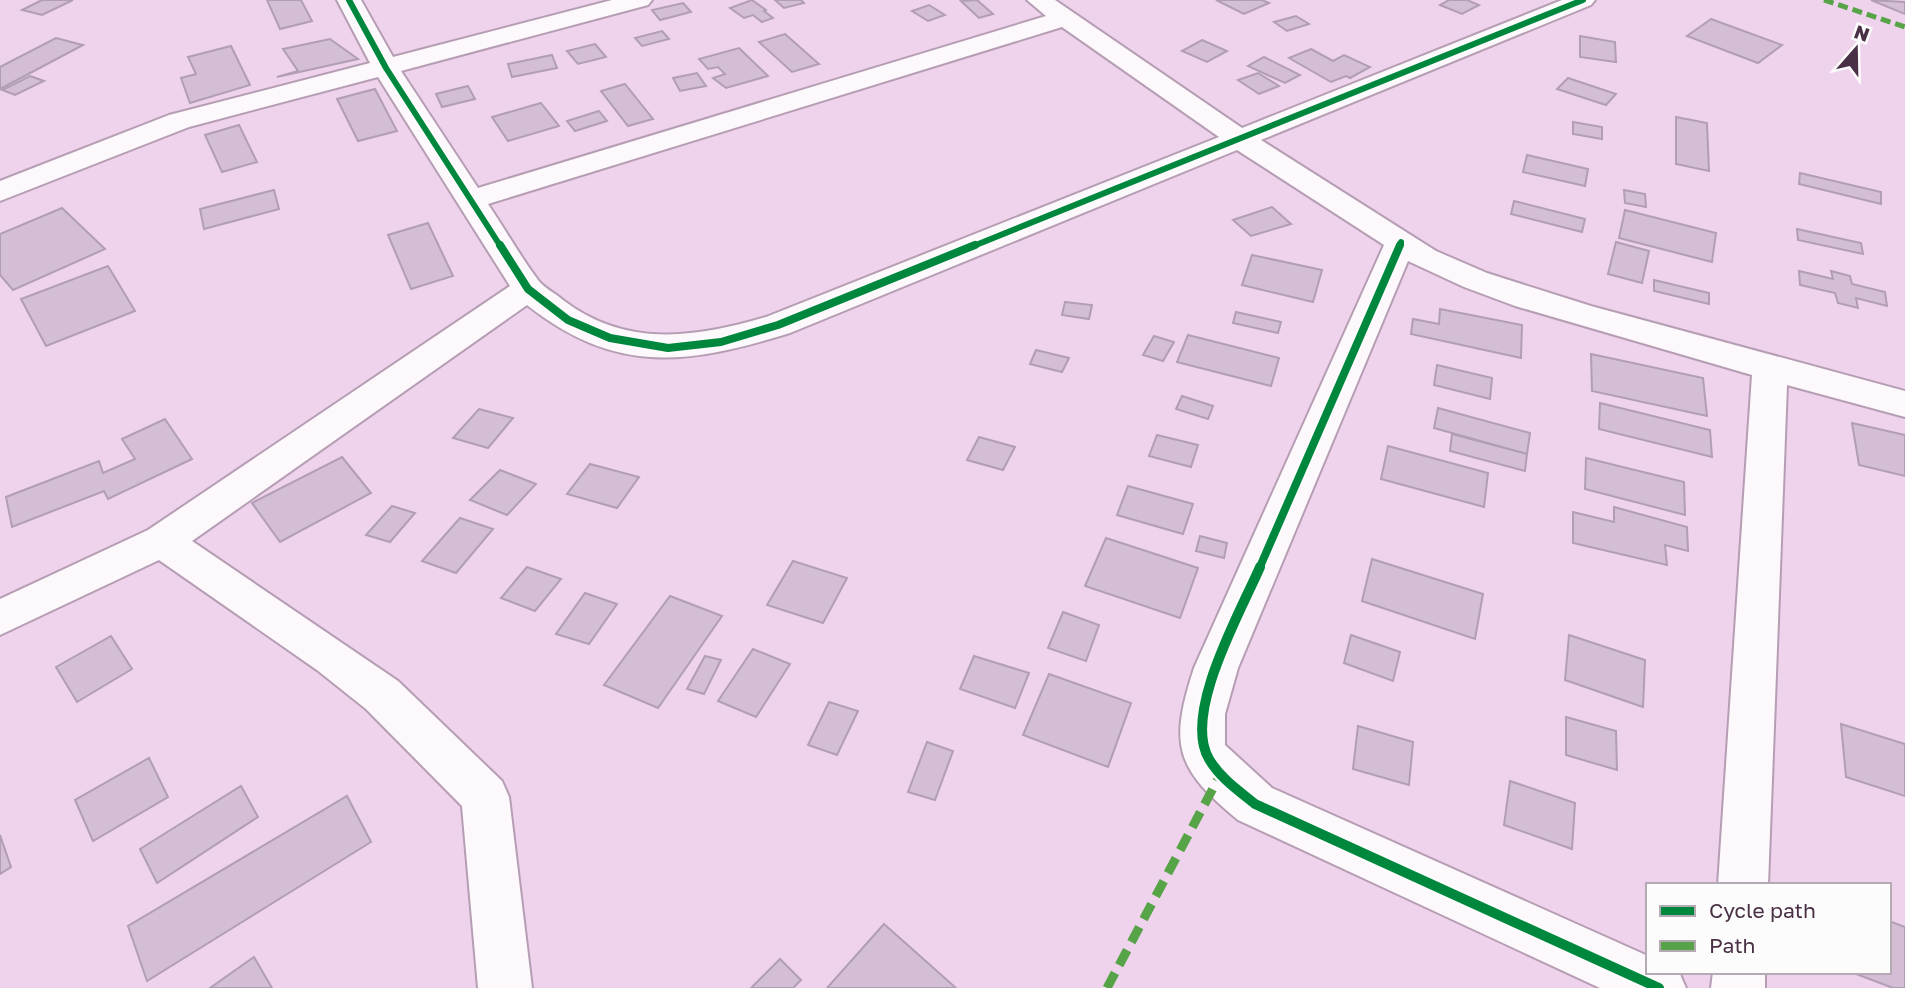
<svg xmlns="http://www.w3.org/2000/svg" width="1905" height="988" viewBox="0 0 1905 988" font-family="'Golos Text',sans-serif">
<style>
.building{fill:#d3bed6;stroke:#b19eb4;stroke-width:2}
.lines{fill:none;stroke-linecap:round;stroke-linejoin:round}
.minor-casing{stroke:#b59eb3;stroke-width:4}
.minor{fill:#fdf8fc;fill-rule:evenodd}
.quiet-far1{stroke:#56a447;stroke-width:5;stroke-dasharray:10 5;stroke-linecap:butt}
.quiet{stroke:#56a447;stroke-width:9;stroke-dasharray:17 9;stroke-linecap:butt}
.cycleway-far2-casing{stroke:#fcfcfc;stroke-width:10}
.cycleway-far1-casing{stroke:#fcfcfc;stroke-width:12}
.cycleway-casing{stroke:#fcfcfc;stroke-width:15}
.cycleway-far2{stroke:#00873e;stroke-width:6}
.cycleway-far1{stroke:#00873e;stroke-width:8}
.cycleway{stroke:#00873e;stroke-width:10}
</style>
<rect width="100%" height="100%" fill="#efd3ec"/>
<g class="building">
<path d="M 42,0 L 73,0 L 42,15 L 22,10 Z"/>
<path d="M 267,0 L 301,0 L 312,21 L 280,29 Z"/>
<path d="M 752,0 L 766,10 L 764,11 L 773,18 L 762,22 L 753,15 L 744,18 L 730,8 Z"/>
<path d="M 775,0 L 801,0 L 804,3 L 784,8 Z"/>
<path d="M 977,0 L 993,14 L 979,18 L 961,1 Z"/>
<path d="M 1216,0 L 1262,0 L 1269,3 L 1244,14 Z"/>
<path d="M 1449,0 L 1467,0 L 1479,5 L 1462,14 L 1440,5 Z"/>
<path d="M 1871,0 L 1905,2 L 1905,14 Z"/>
<path d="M 683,3 L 691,12 L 660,20 L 652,10 Z"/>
<path d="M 929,5 L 945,15 L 928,21 L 912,11 Z"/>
<path d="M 1296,16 L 1309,24 L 1287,31 L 1274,22 Z"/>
<path d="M 1711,19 L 1782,45 L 1758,63 L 1687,36 Z"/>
<path d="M 662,31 L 669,39 L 642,46 L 635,38 Z"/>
<path d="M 785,34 L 819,64 L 792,72 L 759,42 Z"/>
<path d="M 1580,36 L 1615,42 L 1616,62 L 1580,57 Z"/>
<path d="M 56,38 L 83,45 L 0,89 L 0,67 Z"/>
<path d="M 330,39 L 358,59 L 277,77 L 298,71 L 283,49 Z"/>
<path d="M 1202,40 L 1227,51 L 1207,62 L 1182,51 Z"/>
<path d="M 595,44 L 606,57 L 578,64 L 567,51 Z"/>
<path d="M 231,46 L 250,85 L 190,103 L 181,78 L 196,74 L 188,57 Z"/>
<path d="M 739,48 L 768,76 L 726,88 L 713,78 L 725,74 L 718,67 L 708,69 L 699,59 Z"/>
<path d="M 1311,49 L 1333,61 L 1344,55 L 1370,67 L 1350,78 L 1346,76 L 1331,82 L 1289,58 Z"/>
<path d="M 552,55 L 557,68 L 512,77 L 508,64 Z"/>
<path d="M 1264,57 L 1300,75 L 1285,83 L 1248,66 Z"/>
<path d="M 697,73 L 706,86 L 680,91 L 673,78 Z"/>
<path d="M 1258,73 L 1279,86 L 1259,94 L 1238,80 Z"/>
<path d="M 30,76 L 44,81 L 15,95 L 2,90 Z"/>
<path d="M 1568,78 L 1616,94 L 1606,105 L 1557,89 Z"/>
<path d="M 625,84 L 653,119 L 628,126 L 601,91 Z"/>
<path d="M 468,86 L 475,99 L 442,107 L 436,94 Z"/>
<path d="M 375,89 L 397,131 L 358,141 L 337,99 Z"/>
<path d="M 541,103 L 559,126 L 508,141 L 492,117 Z"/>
<path d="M 599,111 L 607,121 L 575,131 L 567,121 Z"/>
<path d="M 1676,117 L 1707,123 L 1709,171 L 1676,164 Z"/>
<path d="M 1573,122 L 1602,127 L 1602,139 L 1573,134 Z"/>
<path d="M 239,125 L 257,162 L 222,172 L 205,135 Z"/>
<path d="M 1527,155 L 1588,169 L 1585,186 L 1523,172 Z"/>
<path d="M 1800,173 L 1881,192 L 1881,204 L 1799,184 Z"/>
<path d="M 274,190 L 279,209 L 204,229 L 200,209 Z"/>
<path d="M 1624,190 L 1645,194 L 1646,207 L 1625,203 Z"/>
<path d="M 1514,201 L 1585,219 L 1582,232 L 1511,214 Z"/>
<path d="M 1272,207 L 1291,224 L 1251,236 L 1233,220 Z"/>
<path d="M 62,208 L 105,249 L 13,290 L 0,275 L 0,234 Z"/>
<path d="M 1625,210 L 1716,233 L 1712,262 L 1619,238 Z"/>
<path d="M 428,223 L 453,276 L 411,289 L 388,235 Z"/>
<path d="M 1797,229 L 1861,243 L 1863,254 L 1798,240 Z"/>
<path d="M 1616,242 L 1649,251 L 1642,283 L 1608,274 Z"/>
<path d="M 1252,255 L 1322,270 L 1313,302 L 1242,285 Z"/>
<path d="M 108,266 L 135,311 L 46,346 L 21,299 Z"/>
<path d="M 1799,271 L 1833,279 L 1831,271 L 1850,276 L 1852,284 L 1885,292 L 1887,306 L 1856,298 L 1858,308 L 1838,303 L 1835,293 L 1800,285 Z"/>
<path d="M 1654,280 L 1709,293 L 1709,304 L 1654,291 Z"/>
<path d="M 1065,302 L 1092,305 L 1089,319 L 1062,315 Z"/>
<path d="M 1440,309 L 1522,325 L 1521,358 L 1411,334 L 1413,319 L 1439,324 Z"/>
<path d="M 1236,312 L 1281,322 L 1278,333 L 1233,323 Z"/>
<path d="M 1188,335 L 1279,358 L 1271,386 L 1177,362 Z"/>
<path d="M 1154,336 L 1174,342 L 1163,361 L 1143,355 Z"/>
<path d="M 1036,350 L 1069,358 L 1062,372 L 1030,364 Z"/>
<path d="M 1591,354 L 1703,378 L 1707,416 L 1592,391 Z"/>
<path d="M 1437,365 L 1492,378 L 1490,399 L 1434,385 Z"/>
<path d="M 1182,396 L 1213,406 L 1208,419 L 1176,409 Z"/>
<path d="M 1600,403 L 1710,430 L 1712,457 L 1599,429 Z"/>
<path d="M 1438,408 L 1530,433 L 1527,454 L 1434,428 Z"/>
<path d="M 479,409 L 513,418 L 488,448 L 453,438 Z"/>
<path d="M 165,419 L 192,459 L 108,499 L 104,491 L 12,527 L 6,497 L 99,461 L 103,473 L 135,459 L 122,439 Z"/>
<path d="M 1852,423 L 1905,435 L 1905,476 L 1859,465 Z"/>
<path d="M 1452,434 L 1527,454 L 1525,471 L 1450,451 Z"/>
<path d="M 1157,435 L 1198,445 L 1191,467 L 1149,456 Z"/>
<path d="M 979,437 L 1015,447 L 1003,470 L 967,460 Z"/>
<path d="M 1388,446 L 1488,473 L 1484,507 L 1381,479 Z"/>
<path d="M 342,457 L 371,493 L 280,542 L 252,503 Z"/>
<path d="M 1586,458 L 1684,482 L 1685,515 L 1585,489 Z"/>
<path d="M 590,464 L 639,477 L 617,508 L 567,494 Z"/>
<path d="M 500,470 L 536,484 L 507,515 L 470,500 Z"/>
<path d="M 1128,486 L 1193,504 L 1183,534 L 1117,515 Z"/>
<path d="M 392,506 L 415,513 L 390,542 L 366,535 Z"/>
<path d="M 1614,507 L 1687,527 L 1688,551 L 1665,545 L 1667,565 L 1573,543 L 1573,512 L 1614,522 Z"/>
<path d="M 460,518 L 493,529 L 456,573 L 422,561 Z"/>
<path d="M 1200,536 L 1227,543 L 1224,558 L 1196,551 Z"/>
<path d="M 1106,538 L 1198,568 L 1180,618 L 1085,586 Z"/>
<path d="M 1372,559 L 1483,594 L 1475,639 L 1362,601 Z"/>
<path d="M 793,561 L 847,578 L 823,623 L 767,605 Z"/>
<path d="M 527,567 L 561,579 L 535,611 L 501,598 Z"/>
<path d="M 585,593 L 617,604 L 589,644 L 556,634 Z"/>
<path d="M 670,596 L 722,616 L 658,708 L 604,685 Z"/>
<path d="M 1063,612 L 1099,625 L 1086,661 L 1048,648 Z"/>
<path d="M 1351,635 L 1400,652 L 1393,681 L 1344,663 Z"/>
<path d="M 1569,635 L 1645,660 L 1643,707 L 1565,680 Z"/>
<path d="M 111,636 L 132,669 L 77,702 L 56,667 Z"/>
<path d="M 753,649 L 790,664 L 756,717 L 718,701 Z"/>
<path d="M 705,656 L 721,660 L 704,694 L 687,689 Z"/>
<path d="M 974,656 L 1029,673 L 1015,708 L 960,689 Z"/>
<path d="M 1049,674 L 1131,703 L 1108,767 L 1023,735 Z"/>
<path d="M 829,702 L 858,711 L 837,755 L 808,745 Z"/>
<path d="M 1566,717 L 1616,731 L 1617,770 L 1566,755 Z"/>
<path d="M 1841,724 L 1905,744 L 1905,796 L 1846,777 Z"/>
<path d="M 1358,726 L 1413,742 L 1409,785 L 1353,769 Z"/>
<path d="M 927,742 L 953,751 L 935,800 L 908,792 Z"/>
<path d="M 149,758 L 168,797 L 93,841 L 75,800 Z"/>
<path d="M 1510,781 L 1575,803 L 1572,849 L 1504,825 Z"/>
<path d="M 241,786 L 258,817 L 157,883 L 140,849 Z"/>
<path d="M 347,796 L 371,842 L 147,981 L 128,926 Z"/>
<path d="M 0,835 L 11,867 L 0,874 Z"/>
<path d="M 1889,921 L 1905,927 L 1905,988 L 1893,988 L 1851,972 L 1889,972 Z"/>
<path d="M 884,924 L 956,988 L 827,988 Z"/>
<path d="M 254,957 L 272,988 L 210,988 Z"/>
<path d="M 780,959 L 801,980 L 793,988 L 751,988 Z"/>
</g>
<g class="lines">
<defs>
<g id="minor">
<path d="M 337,0 L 361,0 L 393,57 L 612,0 L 652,0 L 648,5 L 401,71 L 478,188 L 1046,16 L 1027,0 L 1055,0 L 1242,128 L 1562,0 L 1595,0 L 1591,5 L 1261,140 L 1436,251 L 1487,273 L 1591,306 L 1905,391 L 1905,417 L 1787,385 L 1768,885 L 1718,885 L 1752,375 L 1515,306 L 1464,287 L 1408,261 L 1238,668 L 1225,714 L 1225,745 L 1272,788 L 1648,956 L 1648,972 L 1679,972 L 1686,988 L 1600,988 L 1238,820 C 1175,768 1169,745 1194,668 L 1384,245 L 1237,150 L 790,333 C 688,364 617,376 527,305 L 192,541 L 398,681 L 502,781 L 509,797 L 532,988 L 478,988 L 462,806 L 366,709 L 317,670 L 159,560 L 0,635 L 0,599 L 148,530 L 510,286 L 378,77 L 189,127 L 0,201 L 0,181 L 169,115 L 370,63 ZM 1062,27 L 1219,137 L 766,317 C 695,338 626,348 563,300 C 555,293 544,288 538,280 C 520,256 505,229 488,204 Z"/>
<path d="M 1713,972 L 1765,972 L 1765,988 L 1711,988 Z"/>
</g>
</defs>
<use href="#minor" class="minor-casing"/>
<use href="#minor" class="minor"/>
<path class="quiet-far1" d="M 1824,0 L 1905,27"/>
<path class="quiet" d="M 1107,988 L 1219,777"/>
<defs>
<g id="cycleway-far2">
<path d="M 349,0 L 386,68 L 501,247"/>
<path d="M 971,247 L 1583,0"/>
<path d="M 1399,247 L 1401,242"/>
</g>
<g id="cycleway-far1">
<path d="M 500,245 L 528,289 L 568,320 L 610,338 L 668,348 L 721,342 L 778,325 L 975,245"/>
<path d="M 1259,569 L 1400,245"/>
</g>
<path id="cycleway" d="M 1260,567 C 1241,611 1182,714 1209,759 C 1220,778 1239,791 1255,804 L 1659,988"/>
</defs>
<use href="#cycleway-far2" class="cycleway-far2-casing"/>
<use href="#cycleway-far1" class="cycleway-far1-casing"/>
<use href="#cycleway" class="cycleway-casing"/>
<use href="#cycleway-far2" class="cycleway-far2"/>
<use href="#cycleway-far1" class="cycleway-far1"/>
<use href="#cycleway" class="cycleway"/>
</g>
<rect x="1646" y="883" width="245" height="91" fill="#fcfcfc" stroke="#b4aab3" stroke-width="2"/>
<rect x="1660" y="906" width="35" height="10" fill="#00873e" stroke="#b4aab3" stroke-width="2"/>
<text x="1709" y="918" font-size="21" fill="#493046">Cycle path</text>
<rect x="1660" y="941" width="35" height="10" fill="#56a447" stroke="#b4aab3" stroke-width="2"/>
<text x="1709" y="953" font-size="21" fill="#493046">Path</text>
<g transform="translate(1856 49) rotate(20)" stroke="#fcfcfc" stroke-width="5" paint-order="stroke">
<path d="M0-5L12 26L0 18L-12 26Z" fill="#493046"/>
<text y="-10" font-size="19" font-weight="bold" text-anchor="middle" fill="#493046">N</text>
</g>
</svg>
